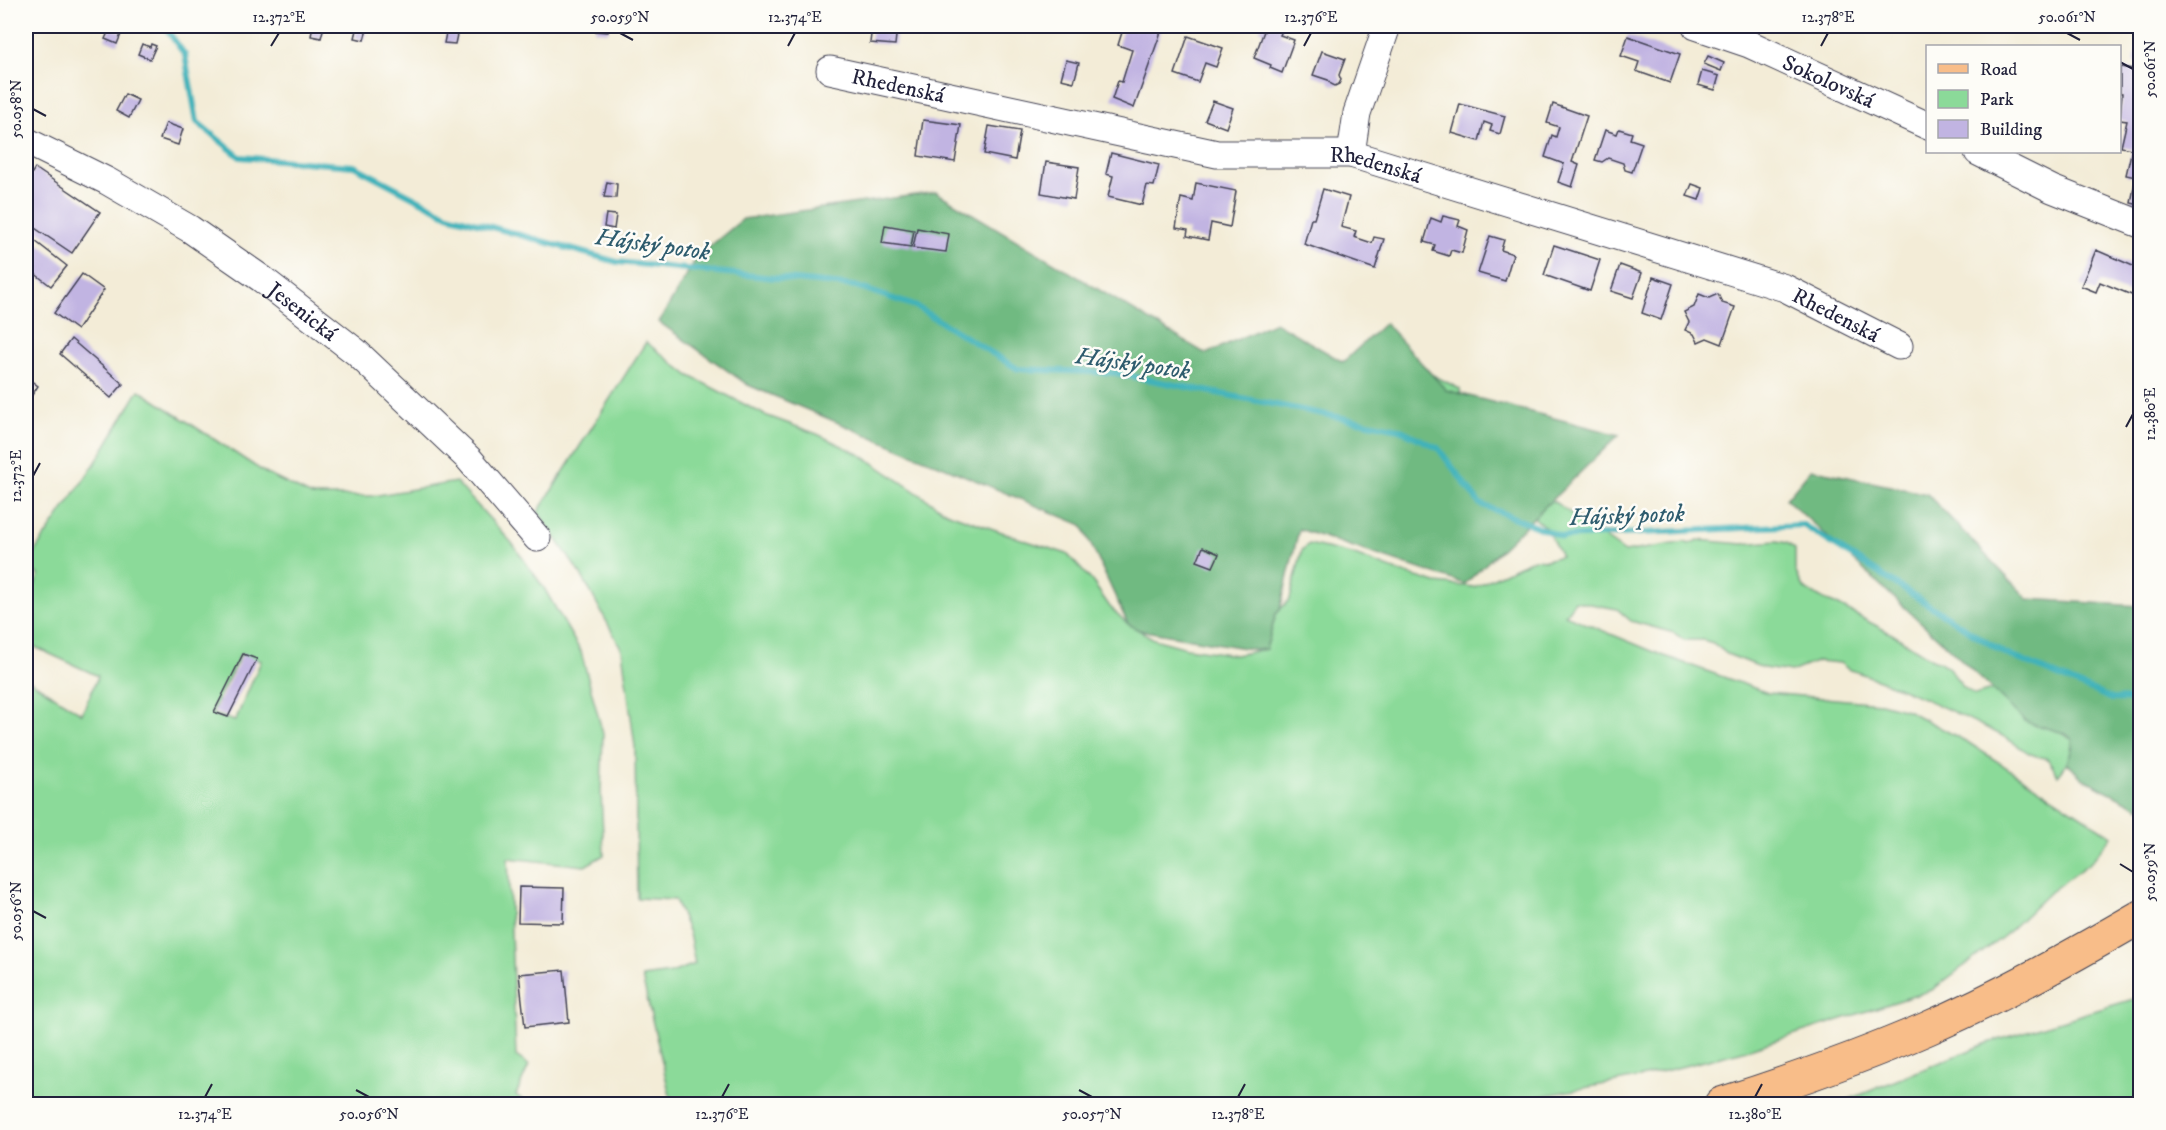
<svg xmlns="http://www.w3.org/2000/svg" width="2166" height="1130" viewBox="0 0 2166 1130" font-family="'IM FELL DW Pica',serif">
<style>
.green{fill:#8bda99;stroke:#567e6a;stroke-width:1.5;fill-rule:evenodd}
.forest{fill:#70ba81;stroke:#496e5e;stroke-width:1.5}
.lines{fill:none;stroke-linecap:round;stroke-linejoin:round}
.stream{stroke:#41b2ba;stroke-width:6}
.building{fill:#c1b4e2}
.minor-casing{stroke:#414052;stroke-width:29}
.major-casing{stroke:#414052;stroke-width:35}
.minor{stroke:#fff;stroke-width:27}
.major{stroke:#f8bd89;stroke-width:33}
.ticks{fill:none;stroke:#22223b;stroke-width:2}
.labels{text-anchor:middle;stroke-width:5;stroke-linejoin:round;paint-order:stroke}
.street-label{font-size:22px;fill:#22223b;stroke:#fdfcf7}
.water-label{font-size:24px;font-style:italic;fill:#2e5c6e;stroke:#fdfcf7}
.neatline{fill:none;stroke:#22223b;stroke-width:2}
.ticks-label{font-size:15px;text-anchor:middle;fill:#22223b}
</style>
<rect width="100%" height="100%" fill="#fdfcf7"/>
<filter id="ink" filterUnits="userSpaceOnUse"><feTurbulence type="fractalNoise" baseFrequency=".0167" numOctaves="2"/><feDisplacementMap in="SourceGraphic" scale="12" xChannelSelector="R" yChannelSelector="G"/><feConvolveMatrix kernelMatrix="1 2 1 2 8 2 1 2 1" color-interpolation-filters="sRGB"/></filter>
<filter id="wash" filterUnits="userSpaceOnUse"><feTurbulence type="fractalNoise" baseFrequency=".008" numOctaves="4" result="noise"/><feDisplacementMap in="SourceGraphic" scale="24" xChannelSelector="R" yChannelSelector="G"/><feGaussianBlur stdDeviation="1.35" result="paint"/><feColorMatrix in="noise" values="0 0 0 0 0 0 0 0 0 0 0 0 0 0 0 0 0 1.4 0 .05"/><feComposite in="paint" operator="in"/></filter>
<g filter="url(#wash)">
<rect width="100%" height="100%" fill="#f3ecd7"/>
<g class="green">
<path d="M 646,342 L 688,375 L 765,415 L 817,434 L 861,455 L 946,512 L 1024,540 L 1067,554 L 1092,581 L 1110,607 L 1128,624 L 1154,639 L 1187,648 L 1236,655 L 1266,649 L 1276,614 L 1290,599 L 1302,550 L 1309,544 L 1352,554 L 1397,571 L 1436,583 L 1474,587 L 1534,559 L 1546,560 L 1561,556 L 1546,528 L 1455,449 L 1379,347 L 1460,389 L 1473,444 L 1625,552 L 1685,542 L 1689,544 L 1698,540 L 1742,544 L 1777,541 L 1787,543 L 1795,549 L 1795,570 L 1803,588 L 1824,600 L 1835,604 L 1892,634 L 1932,659 L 1940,662 L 1949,668 L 1963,687 L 1975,695 L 2075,664 L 2061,732 L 2072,739 C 2072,754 2068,764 2058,775 L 2047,758 C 2027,757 2016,742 1999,734 C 1950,710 1900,686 1848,669 L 1840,663 L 1818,661 L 1791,672 L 1763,668 L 1727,654 L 1713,643 L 1703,640 L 1684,640 L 1674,633 L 1631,621 L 1617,609 L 1575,601 L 1565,615 L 1659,654 L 1768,693 L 1880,703 L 1907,710 L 1969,743 L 2112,836 L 2091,862 L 2050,892 L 2004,936 L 1932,990 L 1740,1052 L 1637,1078 L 1500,1104 L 672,1104 L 642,977 L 671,973 L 695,964 L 689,933 L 675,900 L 637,898 L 635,747 L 622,650 L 583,578 L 538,512 Z"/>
<path d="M 139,390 L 267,474 L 312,496 L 372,496 L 456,482 L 512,543 L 544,588 L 581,652 L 603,734 L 601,792 L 604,855 L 585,866 L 508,858 L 516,1056 L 529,1065 L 516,1095 L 529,1104 L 26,1104 L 26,678 L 82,714 L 98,676 L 26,643 L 26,604 L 39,575 L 26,567 L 26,564 L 96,462 ZM 241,654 L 261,661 L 235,721 L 212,714 L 218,699 Z"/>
<path d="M 2140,997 L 2140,1104 L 1838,1104 L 1985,1044 Z"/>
</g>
<g class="forest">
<path d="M 936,192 L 1206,354 L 1275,322 L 1343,362 L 1385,323 L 1446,390 L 1619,435 L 1465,584 L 1299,529 L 1280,610 L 1276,614 L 1266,649 L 1256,650 L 1139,630 L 1128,624 L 1082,525 L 748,385 L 659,322 L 697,257 L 743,219 Z"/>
<path d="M 1811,469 L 1927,494 L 2028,599 L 2140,606 L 2140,808 L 2082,778 L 2067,763 L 2072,749 L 2072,739 L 2064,733 L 2026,722 L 1949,648 L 1786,499 Z"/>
</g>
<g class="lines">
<path class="stream" d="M 155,26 L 165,27 L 185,55 L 197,122 L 240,157 L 354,166 L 448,215 L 617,262 L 855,286 L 915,306 L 1018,369 L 1115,373 L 1399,429 L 1438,448 L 1480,504 L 1562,537 L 1803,525 L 2004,653 L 2112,699 L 2140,700"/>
</g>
<g id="blocks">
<g class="building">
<path d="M 313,26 L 324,26 L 321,38 L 311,36 Z"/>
<path d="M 358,26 L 368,26 L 364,40 L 355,38 Z"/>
<path d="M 596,26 L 609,26 L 608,32 L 595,31 Z"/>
<path d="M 872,26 L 897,26 L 895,45 L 870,43 Z"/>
<path d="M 1124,26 L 1139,31 L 1141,26 L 1163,26 L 1134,108 L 1112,99 L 1118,81 L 1122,82 L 1132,50 L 1118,45 Z"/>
<path d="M 1261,26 L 1284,26 L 1280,35 L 1294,40 L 1282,73 L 1270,68 L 1271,65 L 1254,58 L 1264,31 L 1260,30 Z"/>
<path d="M 110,28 L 122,32 L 117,44 L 105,39 Z"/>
<path d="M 447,28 L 458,30 L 455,44 L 444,43 Z"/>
<path d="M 1188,36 L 1223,48 L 1216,67 L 1205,63 L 1198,82 L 1175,74 Z"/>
<path d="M 1628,36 L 1680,54 L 1670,83 L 1636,71 L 1639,62 L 1621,56 Z"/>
<path d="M 142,44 L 150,47 L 151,44 L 156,46 L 150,59 L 138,54 Z"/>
<path d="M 2137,45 L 2140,45 L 2140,64 L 2134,63 Z"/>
<path d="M 1322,51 L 1345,59 L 1339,75 L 1341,80 L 1339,84 L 1335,86 L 1331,84 L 1328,80 L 1313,75 Z"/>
<path d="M 1708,56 L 1724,63 L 1721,71 L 1704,64 Z"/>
<path d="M 1066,60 L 1079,63 L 1074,82 L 1061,79 Z"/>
<path d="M 2120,67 L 2140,70 L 2140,205 L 2131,203 L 2136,177 L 2126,175 L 2132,149 L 2121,147 L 2127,121 L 2120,120 L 2122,93 L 2120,93 Z"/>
<path d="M 1702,71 L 1719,76 L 1715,90 L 1698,85 Z"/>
<path d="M 125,94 L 138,100 L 129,118 L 116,111 Z"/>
<path d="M 1213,101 L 1233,108 L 1226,128 L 1205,120 Z"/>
<path d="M 1460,104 L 1505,116 L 1500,134 L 1490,131 L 1492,125 L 1484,122 L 1479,141 L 1452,133 Z"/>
<path d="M 1553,104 L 1587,116 L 1572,162 L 1579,165 L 1572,187 L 1558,182 L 1564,164 L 1545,157 L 1552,135 L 1556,137 L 1559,127 L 1547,123 Z"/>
<path d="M 923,120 L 961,125 L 955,162 L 918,156 Z"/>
<path d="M 166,123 L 183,129 L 178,145 L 160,139 Z"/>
<path d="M 989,126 L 1020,131 L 1015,160 L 984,154 Z"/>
<path d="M 1619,129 L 1632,133 L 1630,139 L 1642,143 L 1632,172 L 1625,170 L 1623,163 L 1608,158 L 1602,162 L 1595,160 L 1605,130 L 1617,134 Z"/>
<path d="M 1111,153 L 1159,165 L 1154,186 L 1147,185 L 1142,205 L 1108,197 L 1113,176 L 1106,174 Z"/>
<path d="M 1046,162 L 1079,167 L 1074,199 L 1041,193 Z"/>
<path d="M 35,168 L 100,212 L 72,253 L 26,222 L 26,182 Z"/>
<path d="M 607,182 L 617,184 L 616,198 L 604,197 Z"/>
<path d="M 1196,183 L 1236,191 L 1230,227 L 1211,223 L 1208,240 L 1187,236 L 1188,230 L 1176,228 L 1181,198 L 1193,201 Z"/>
<path d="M 1692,184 L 1703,188 L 1699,200 L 1687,196 Z"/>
<path d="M 1323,189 L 1349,197 L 1341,227 L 1356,231 L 1354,237 L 1372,243 L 1374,237 L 1384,239 L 1375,269 L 1304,244 L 1311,219 L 1314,219 Z"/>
<path d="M 606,214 L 616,215 L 614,229 L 604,227 Z"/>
<path d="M 1443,216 L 1460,220 L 1458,226 L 1468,230 L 1462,253 L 1451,250 L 1449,256 L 1433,251 L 1435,245 L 1424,242 L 1431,218 L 1441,222 Z"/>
<path d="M 885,225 L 914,230 L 911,247 L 882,243 Z"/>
<path d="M 917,228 L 949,234 L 946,252 L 913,248 Z"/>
<path d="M 26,234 L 67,266 L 51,286 L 26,267 Z"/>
<path d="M 1490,236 L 1504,240 L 1501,250 L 1513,254 L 1505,281 L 1478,273 Z"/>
<path d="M 1554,245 L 1600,260 L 1590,291 L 1544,275 Z"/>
<path d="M 2096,250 L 2140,269 L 2140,280 L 2134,296 L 2100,282 L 2096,292 L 2081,286 Z"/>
<path d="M 1620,265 L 1642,273 L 1633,298 L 1611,291 Z"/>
<path d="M 82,274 L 104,290 L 77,330 L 54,313 Z"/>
<path d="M 1653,277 L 1673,284 L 1661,320 L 1642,313 Z"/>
<path d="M 1699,294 L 1709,298 L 1718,294 L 1722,303 L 1735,307 L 1722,344 L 1707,338 L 1698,342 L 1694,334 L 1685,330 L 1689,322 L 1684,312 L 1694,307 Z"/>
<path d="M 71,339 L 123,384 L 111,398 L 60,354 Z"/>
<path d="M 26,377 L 38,386 L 30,398 L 26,394 Z"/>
<path d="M 1203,547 L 1219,554 L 1213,567 L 1197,561 Z"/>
<path d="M 243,654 L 257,659 L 228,717 L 214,712 Z"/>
<path d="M 519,887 L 564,888 L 563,923 L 518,922 Z"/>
<path d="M 564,970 L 569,1022 L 525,1027 L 519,974 Z"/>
</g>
</g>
</g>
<g filter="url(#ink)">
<use href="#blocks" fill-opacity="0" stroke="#414052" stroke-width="1.5"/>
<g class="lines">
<defs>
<g id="minor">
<path id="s1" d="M 1696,26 L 1749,44 L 1928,126"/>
<path id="s2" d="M 830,70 L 1217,154 L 1351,154 L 1785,288 L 1899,346"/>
<path id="s3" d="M 26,141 L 107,181 L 190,229 L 262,279 L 356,352 L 469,459 L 537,538"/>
<path d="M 1978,152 L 2052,189 L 2140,224"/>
<path d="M 1351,154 L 1357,113 L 1387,26"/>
</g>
<path id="major" d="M 1721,1104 C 1790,1082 1859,1058 1926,1029 C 2000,997 2071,957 2140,917"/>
</defs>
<use href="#minor" class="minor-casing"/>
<use href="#major" class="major-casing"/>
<use href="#minor" class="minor"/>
<use href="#major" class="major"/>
</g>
</g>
<path class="ticks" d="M 620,33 L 633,40M 2067,33 L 2080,40M 271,46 L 279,33M 788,46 L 795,33M 1304,46 L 1311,33M 1821,46 L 1828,33M 2120,62 L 2133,69M 33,109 L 46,116M 2126,427 L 2133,414M 33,476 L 40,463M 2120,864 L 2133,872M 33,911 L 46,918M 356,1090 L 369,1097M 1079,1090 L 1092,1097M 205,1097 L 212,1084M 722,1097 L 729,1084M 1238,1097 L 1245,1084M 1755,1097 L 1762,1084"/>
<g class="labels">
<g class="street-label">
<text dy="8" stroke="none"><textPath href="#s1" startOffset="144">Sokolovská</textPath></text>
<text dy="8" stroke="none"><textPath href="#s2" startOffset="70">Rhedenská</textPath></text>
<text dy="8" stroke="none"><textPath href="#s2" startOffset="556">Rhedenská</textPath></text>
<text dy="8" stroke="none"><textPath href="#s3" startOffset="326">Jesenická</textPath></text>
<text dy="8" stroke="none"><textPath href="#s2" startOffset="1042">Rhedenská</textPath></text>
</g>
<g class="water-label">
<text transform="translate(653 244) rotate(8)" y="8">Hájský potok</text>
<text transform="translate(1133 363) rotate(8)" y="8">Hájský potok</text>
<text transform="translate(1627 515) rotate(-2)" y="8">Hájský potok</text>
</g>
</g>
<rect width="2166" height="1130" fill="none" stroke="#fdfcf7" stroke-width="66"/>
<rect x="1926" y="45" width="195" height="108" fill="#fdfcf7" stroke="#a5a5ac" stroke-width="1.5"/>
<rect x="1938" y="64" width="30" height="9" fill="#f8bd89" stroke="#a5a5ac" stroke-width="1.5"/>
<text x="1980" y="75" font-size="18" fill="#22223b">Road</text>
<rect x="1938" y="90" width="30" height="18" fill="#8bda99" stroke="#a5a5ac" stroke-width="1.5"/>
<text x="1980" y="105" font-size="18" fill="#22223b">Park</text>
<rect x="1938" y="120" width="30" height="18" fill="#c1b4e2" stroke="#a5a5ac" stroke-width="1.5"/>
<text x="1980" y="135" font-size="18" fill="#22223b">Building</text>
<rect x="33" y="33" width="2100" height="1064" class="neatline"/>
<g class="ticks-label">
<text x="279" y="22">12.372°E</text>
<text x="620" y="22">50.059°N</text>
<text x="795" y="22">12.374°E</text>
<text x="1311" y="22">12.376°E</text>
<text x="1828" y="22">12.378°E</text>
<text x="2067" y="22">50.061°N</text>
<text transform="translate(2150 69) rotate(-90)" y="5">50.061°N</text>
<text transform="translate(16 109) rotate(-90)" y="5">50.058°N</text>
<text transform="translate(2150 414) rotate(-90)" y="5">12.380°E</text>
<text transform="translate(16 476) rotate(-90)" y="5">12.372°E</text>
<text transform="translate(2150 872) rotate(-90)" y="5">50.059°N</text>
<text transform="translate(16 911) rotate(-90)" y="5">50.056°N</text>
<text x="205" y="1119">12.374°E</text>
<text x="369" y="1119">50.056°N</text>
<text x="722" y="1119">12.376°E</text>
<text x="1092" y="1119">50.057°N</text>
<text x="1238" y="1119">12.378°E</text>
<text x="1755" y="1119">12.380°E</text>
</g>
</svg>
